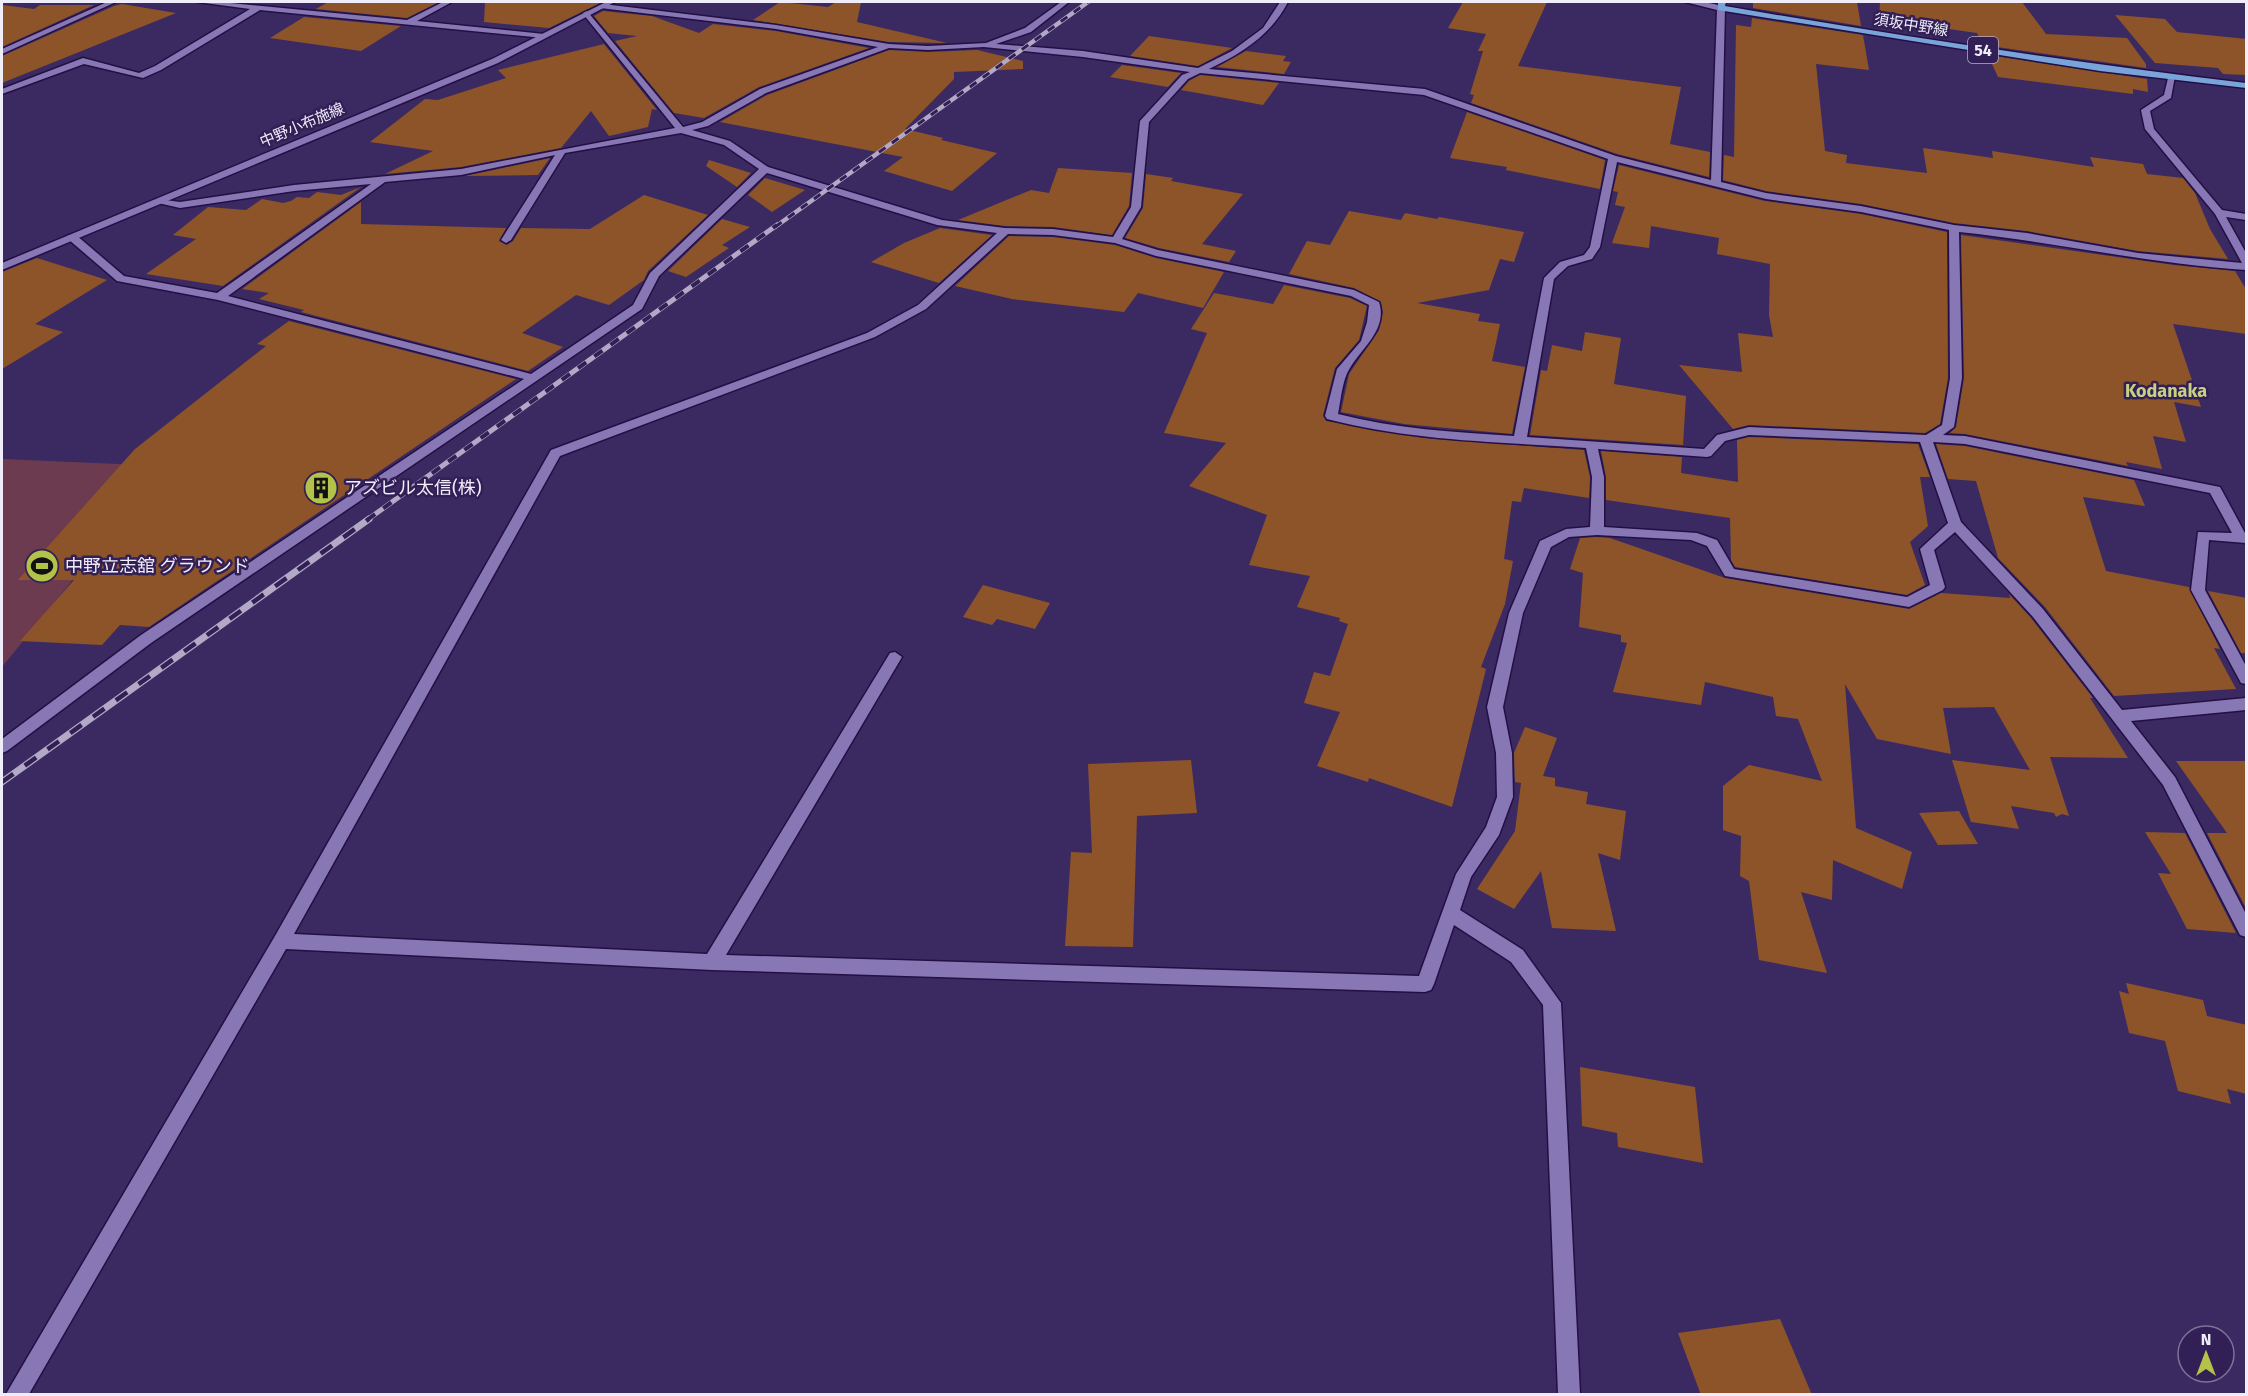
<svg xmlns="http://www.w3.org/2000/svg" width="2248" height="1396" viewBox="0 0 2248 1396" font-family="'Fira Sans','Noto Sans JP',sans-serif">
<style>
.green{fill:#6d3b4f}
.building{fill:#8d542a}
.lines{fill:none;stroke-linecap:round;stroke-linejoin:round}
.minor-casing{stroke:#230f44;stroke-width:3}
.secondary-casing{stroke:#230f44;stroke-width:3}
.primary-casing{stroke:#230f44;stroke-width:3}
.minor{fill:#8777b5;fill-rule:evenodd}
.secondary{fill:#8777b5;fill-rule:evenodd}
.primary{fill:#79a4da;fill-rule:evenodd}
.rail-far2-casing{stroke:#b1a9c6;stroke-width:4.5}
.rail-far1-casing{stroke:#b1a9c6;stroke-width:5}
.rail-casing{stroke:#b1a9c6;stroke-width:7}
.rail-far2{stroke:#311f55;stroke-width:3;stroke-dasharray:8;stroke-linecap:butt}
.rail-far1{stroke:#311f55;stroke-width:4;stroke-dasharray:10;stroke-linecap:butt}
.rail{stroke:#311f55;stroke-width:4.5;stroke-dasharray:14;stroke-linecap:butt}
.labels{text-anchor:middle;stroke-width:5;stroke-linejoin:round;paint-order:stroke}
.far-street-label{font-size:15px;fill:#f0edfb;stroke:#311f55}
.shield{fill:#311f55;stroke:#b7afc9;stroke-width:1.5}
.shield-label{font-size:16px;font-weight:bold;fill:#f0edfb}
.far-quarter-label{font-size:18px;font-weight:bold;fill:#c6d184;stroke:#311f55}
.poi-label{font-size:18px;fill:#f0edfb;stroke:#311f55;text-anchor:start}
</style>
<rect width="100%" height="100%" fill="#3b2a61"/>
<path class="green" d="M 2,459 L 165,466 L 2,667 Z"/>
<g class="building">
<path d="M 328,2 L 439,2 L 407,18 L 316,9 Z"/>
<path d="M 485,2 L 602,2 L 549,28 L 484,22 Z"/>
<path d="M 780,2 L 828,7 L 836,2 L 861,2 L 857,22 L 947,43 L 889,42 L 753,20 Z"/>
<path d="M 1463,2 L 1547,2 L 1518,66 L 1681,87 L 1670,144 L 1710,152 L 1709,177 L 1617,154 L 1471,103 L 1474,95 L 1470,94 L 1483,51 L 1478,51 L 1486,34 L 1448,28 Z"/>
<path d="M 1753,2 L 1857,2 L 1861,26 L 1753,8 Z"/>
<path d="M 1880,2 L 2022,2 L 2046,34 L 2127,38 L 2146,64 L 2146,68 L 1983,45 L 1977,33 L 1879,19 Z"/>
<path d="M 122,4 L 176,13 L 2,83 L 2,56 L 114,6 Z"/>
<path d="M 2,5 L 34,9 L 40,5 L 94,5 L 2,47 Z"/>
<path d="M 603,11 L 652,16 L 699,33 L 713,24 L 776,31 L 869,48 L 759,87 L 704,118 L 674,113 L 615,41 L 637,36 L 608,33 L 594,16 Z"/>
<path d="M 2115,15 L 2165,19 L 2177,32 L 2247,39 L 2247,75 L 2223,74 L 2218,68 L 2155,63 Z"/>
<path d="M 304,17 L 401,26 L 361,51 L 270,38 Z"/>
<path d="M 1752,18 L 1863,35 L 1869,70 L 1816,64 L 1825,151 L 1847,155 L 1846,163 L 1927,173 L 1923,148 L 1993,158 L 1992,151 L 2094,167 L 2090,157 L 2143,164 L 2147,174 L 2183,178 L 2195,193 L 2210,229 L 2228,259 L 2138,251 L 2027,231 L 1954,223 L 1861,204 L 1766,191 L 1723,180 L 1724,155 L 1734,157 L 1736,25 L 1751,27 Z"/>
<path d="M 1149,36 L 1232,48 L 1198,66 L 1130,56 Z"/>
<path d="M 604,44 L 657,110 L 652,109 L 648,127 L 609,136 L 591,111 L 561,148 L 461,167 L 385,174 L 433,151 L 370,142 L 425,99 L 438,100 L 506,78 L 498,70 Z"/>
<path d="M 889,50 L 928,52 L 977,50 L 1023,61 L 1023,69 L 954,72 L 954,79 L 905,129 L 943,138 L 941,140 L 997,153 L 952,191 L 884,171 L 903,157 L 720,122 L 767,95 Z"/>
<path d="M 1246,51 L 1286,56 L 1283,61 L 1291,62 L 1284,74 L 1217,67 Z"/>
<path d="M 1988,55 L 2147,79 L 2148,92 L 2133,89 L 2133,94 L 1998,77 Z"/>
<path d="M 1122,65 L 1181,73 L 1168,87 L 1110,77 Z"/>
<path d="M 1200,75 L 1279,83 L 1263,105 L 1181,90 L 1189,81 Z"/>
<path d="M 1467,112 L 1605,160 L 1600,189 L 1506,170 L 1507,167 L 1450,158 Z"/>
<path d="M 550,158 L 538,175 L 465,176 Z"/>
<path d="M 709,160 L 751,173 L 737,187 L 706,166 Z"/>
<path d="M 1619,165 L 1765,201 L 1861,214 L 1947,232 L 1948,378 L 1940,424 L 1925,433 L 1749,425 L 1733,429 L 1679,365 L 1742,372 L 1738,333 L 1773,337 L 1769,315 L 1770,264 L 1717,254 L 1719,238 L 1651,226 L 1649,248 L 1612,243 L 1625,207 L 1615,205 L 1618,192 L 1613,191 Z"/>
<path d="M 1058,168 L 1132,173 L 1129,206 L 1112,235 L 1053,227 L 1005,226 L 958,220 L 1031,190 L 1049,193 Z"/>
<path d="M 1146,174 L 1173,178 L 1171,181 L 1243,194 L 1202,244 L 1236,251 L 1229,262 L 1159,248 L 1125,238 L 1143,208 Z"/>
<path d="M 765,178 L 805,190 L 772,212 L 748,195 Z"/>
<path d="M 361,187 L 223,286 L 146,274 L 196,239 L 173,235 L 208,207 L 246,210 L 262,199 L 283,203 L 291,201 L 297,197 L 309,198 L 317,192 L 341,195 Z"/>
<path d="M 644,195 L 708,215 L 648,271 L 644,280 L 609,305 L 576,295 L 522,333 L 563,347 L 528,371 L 301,312 L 304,310 L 259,299 L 269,293 L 242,289 L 361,202 L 361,224 L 506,228 L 499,241 L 507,245 L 513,241 L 521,228 L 590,229 Z"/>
<path d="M 1349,211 L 1401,220 L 1405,213 L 1437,219 L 1439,217 L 1524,232 L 1514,262 L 1500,259 L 1489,290 L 1417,303 L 1480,314 L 1478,321 L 1500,324 L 1492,361 L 1525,367 L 1512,434 L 1404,424 L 1341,412 L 1349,374 L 1379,330 L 1383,312 L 1381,302 L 1354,288 L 1289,274 L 1307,241 L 1330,245 Z"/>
<path d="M 722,219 L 750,227 L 722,245 L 729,248 L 686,277 L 668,271 Z"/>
<path d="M 940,228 L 992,235 L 939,283 L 871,262 L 904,243 Z"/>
<path d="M 1961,235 L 2174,265 L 2235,271 L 2247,291 L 2247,334 L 2173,324 L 2201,407 L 2174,402 L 2186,442 L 2153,436 L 2162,469 L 2126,462 L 2128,466 L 1965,434 L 1950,433 L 1956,427 L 1964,378 Z"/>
<path d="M 1009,236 L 1053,237 L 1115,245 L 1156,258 L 1224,272 L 1203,308 L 1138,293 L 1124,312 L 1012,299 L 955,286 Z"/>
<path d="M 37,258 L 107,280 L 35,324 L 63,332 L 2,369 L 2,272 Z"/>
<path d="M 1284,285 L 1350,298 L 1367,306 L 1359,340 L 1335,368 L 1323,415 L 1326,421 L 1423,438 L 1584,450 L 1590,477 L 1589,498 L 1524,488 L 1521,502 L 1512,501 L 1504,559 L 1513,561 L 1505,604 L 1481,667 L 1486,669 L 1452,807 L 1369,778 L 1368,782 L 1317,766 L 1340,712 L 1304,703 L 1314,672 L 1330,676 L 1348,624 L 1339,621 L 1340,618 L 1297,607 L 1310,576 L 1249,565 L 1267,515 L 1189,486 L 1226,443 L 1164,433 L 1207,333 L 1191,329 L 1214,293 L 1273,304 Z"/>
<path d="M 289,321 L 516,379 L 149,627 L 120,625 L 102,645 L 20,641 L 74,580 L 18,580 L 135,449 L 266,346 L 257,344 Z"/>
<path d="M 1585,332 L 1621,338 L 1614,384 L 1686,396 L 1683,445 L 1530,435 L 1541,370 L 1547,371 L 1552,345 L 1582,351 Z"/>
<path d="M 1749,437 L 1918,444 L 1930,477 L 1920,477 L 1928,526 L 1910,542 L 1925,585 L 1907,595 L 1735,567 L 1731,560 L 1730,518 L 1606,500 L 1606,477 L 1601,451 L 1682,457 L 1681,473 L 1738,482 L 1737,440 Z"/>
<path d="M 1936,444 L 1965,446 L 2134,480 L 2145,506 L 2083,497 L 2106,571 L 2189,587 L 2220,649 L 2214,648 L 2236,689 L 2114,696 L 2045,607 L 1998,558 L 1976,481 L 1948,479 Z"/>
<path d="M 1597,537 L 1610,538 L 1725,578 L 1909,609 L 1941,593 L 2010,598 L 2009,594 L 2031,618 L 2093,698 L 2090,698 L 2128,758 L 2050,757 L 2069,816 L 2062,814 L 2056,817 L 2054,813 L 2011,806 L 2019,829 L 1971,822 L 1952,760 L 2030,770 L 1994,707 L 1943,708 L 1951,754 L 1877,739 L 1845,684 L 1856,828 L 1912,852 L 1902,889 L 1833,860 L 1832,900 L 1801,892 L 1827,973 L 1759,960 L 1749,881 L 1740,876 L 1741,836 L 1723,830 L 1723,786 L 1749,765 L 1822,781 L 1798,719 L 1776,716 L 1773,697 L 1705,682 L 1701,705 L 1613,692 L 1627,643 L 1621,642 L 1621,635 L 1579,627 L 1583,573 L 1570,569 L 1580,538 Z"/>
<path d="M 983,585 L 1050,603 L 1035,629 L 997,619 L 992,625 L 963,617 Z"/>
<path d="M 2208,591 L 2247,598 L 2247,653 L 2241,653 Z"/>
<path d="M 1525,727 L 1557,738 L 1543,776 L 1555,778 L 1555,786 L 1588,792 L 1586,804 L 1626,811 L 1620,860 L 1598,853 L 1616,931 L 1552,928 L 1541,871 L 1514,909 L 1477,889 L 1515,831 L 1521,783 L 1515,782 L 1514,753 Z"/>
<path d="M 1191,760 L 1197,813 L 1137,816 L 1133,947 L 1065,946 L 1071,852 L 1092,853 L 1088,764 Z"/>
<path d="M 2176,761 L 2247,761 L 2247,910 L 2207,833 L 2227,833 Z"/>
<path d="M 1959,811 L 1978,844 L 1938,845 L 1919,813 Z"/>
<path d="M 2145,832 L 2185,833 L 2236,933 L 2187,929 L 2158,873 L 2171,874 Z"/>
<path d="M 2126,983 L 2203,1000 L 2207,1016 L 2247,1025 L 2247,1094 L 2227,1089 L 2231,1104 L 2178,1091 L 2165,1041 L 2129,1033 L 2119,991 L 2129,994 Z"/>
<path d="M 1580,1067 L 1695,1087 L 1703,1163 L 1618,1147 L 1617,1133 L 1582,1126 Z"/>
<path d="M 1780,1319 L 1812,1395 L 1701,1395 L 1678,1333 Z"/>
</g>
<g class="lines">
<defs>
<g id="minor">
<path d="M 107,2 L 116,2 L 2,54 L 2,49 Z"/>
<path d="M 197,2 L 220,2 L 407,20 L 443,2 L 452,2 L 417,21 L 544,34 L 548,36 L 544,38 L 260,10 L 161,70 L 143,78 L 84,64 L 2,94 L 2,89 L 83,58 L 139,73 L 155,66 L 250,9 Z"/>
<path d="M 1061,2 L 1069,2 L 1031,32 L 996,44 L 1083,51 L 1198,68 L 1232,51 L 1263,28 L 1280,2 L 1288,2 C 1271,35 1242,53 1209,69 L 1425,89 L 1616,156 L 1711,180 L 1717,10 L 1685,2 C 1697,1 1714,2 1725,8 L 1721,182 L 1766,193 L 1861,206 L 1954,225 L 2027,233 L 2138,253 L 2242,263 L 2215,214 L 2145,129 L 2141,110 L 2164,95 L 2168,78 L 2175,76 L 2171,98 L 2150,111 L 2154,129 L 2222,210 L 2246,214 L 2246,220 L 2226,217 L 2246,253 L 2246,270 C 2150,264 2055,242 1959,232 L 1962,378 L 1954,427 L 1943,435 L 1965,436 L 2220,487 L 2246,535 L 2246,543 L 2209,540 L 2205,590 L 2246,666 L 2246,684 L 2241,683 L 2191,590 L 2198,532 L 2232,533 L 2210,493 L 1965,444 L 1933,442 L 1961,522 L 2043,609 L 2122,710 L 2246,698 L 2246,710 L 2131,721 L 2175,777 L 2246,914 L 2246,937 L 2240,935 L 2163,785 L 2033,617 L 1955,532 L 1934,550 L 1945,587 L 1943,590 L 1909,607 L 1725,576 L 1707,546 L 1691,540 L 1597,535 L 1569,537 L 1551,547 L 1523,613 L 1503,707 L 1512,753 L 1513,797 L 1499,835 L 1471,877 L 1460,910 L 1523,950 L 1561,1003 L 1580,1394 L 1558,1394 L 1543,1005 L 1511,962 L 1454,925 L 1434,984 L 1431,990 L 1425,992 L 712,970 L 286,949 L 29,1394 L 6,1394 L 275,936 L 551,450 L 867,333 L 918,305 L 997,233 L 937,225 L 767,173 L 659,276 L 642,309 L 151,643 L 7,751 L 2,753 L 2,739 L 141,635 L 524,379 L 218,300 L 117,281 L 68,239 L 68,235 L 76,235 L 124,276 L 217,293 L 371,184 L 294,191 L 180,208 L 158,203 L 158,199 L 180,202 L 294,185 L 461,169 L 675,128 L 584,15 L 583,13 L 587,11 L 683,127 L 702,122 L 760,89 L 878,47 L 776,29 L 600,8 L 599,6 L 603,4 L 776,25 L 889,44 L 928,46 L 986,43 L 1025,28 ZM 984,47 L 1083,57 L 1190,72 L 1182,75 L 1140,121 L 1131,207 L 1113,237 L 1053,229 L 1005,228 L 942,220 L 768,167 L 730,141 L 692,130 L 708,126 L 766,93 L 889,48 L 928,50 ZM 1200,73 L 1424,95 L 1608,159 L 1590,247 L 1584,255 L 1560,262 L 1544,278 L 1514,436 C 1455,432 1396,429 1338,414 C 1341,400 1342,380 1350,368 C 1362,348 1388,329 1379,302 L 1354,290 L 1158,250 L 1122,239 L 1141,207 L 1149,122 L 1188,79 ZM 681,133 L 724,145 L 759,169 L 650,273 L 633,305 L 531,374 L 228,296 L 385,182 L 461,175 L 555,155 L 501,240 L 506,243 L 511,240 L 565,153 ZM 1617,162 L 1766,199 L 1861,212 L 1949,230 L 1950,378 L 1942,425 L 1926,435 L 1749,427 L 1717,435 L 1704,449 L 1527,437 L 1554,279 L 1568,266 L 1592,259 L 1600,247 ZM 1008,234 L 1053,235 L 1115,243 L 1156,256 L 1351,296 L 1369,305 L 1367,322 L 1361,341 L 1337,369 L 1325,416 L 1327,419 C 1411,441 1499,442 1586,448 L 1592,477 L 1590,527 L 1566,529 L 1540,541 L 1509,613 L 1487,707 L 1496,753 L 1497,797 L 1486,827 L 1456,874 L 1419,976 L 726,955 L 902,657 L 895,652 L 890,653 L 707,954 L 294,934 L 560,456 L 875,337 L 926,309 ZM 1749,435 L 1920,442 L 1948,523 L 1920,549 L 1930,585 L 1907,597 L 1734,569 L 1717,540 L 1697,533 L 1604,527 L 1604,477 L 1598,449 L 1707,457 L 1711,456 L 1725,441 Z"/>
</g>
<path id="secondary" d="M 606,2 L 615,2 L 498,63 L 2,270 L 2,263 L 492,59 Z"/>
<path id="primary" d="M 1718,2 L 1726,2 L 1725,6 C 1898,36 2072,62 2246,83 L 2246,88 L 2100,71 L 1718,10 Z"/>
</defs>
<use href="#minor" class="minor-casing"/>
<use href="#secondary" class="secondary-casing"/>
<use href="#primary" class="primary-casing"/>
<use href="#minor" class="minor"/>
<use href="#secondary" class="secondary"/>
<use href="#primary" class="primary"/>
<defs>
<path id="rail-far2" d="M 775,227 L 1088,2"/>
<path id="rail-far1" d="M 367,520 L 777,225"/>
<path id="rail" d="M 2,782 L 369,519"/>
</defs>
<use href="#rail-far2" class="rail-far2-casing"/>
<use href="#rail-far1" class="rail-far1-casing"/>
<use href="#rail" class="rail-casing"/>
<use href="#rail-far2" class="rail-far2"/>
<use href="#rail-far1" class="rail-far1"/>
<use href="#rail" class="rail"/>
</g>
<defs>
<symbol id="building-disc" viewBox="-11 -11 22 22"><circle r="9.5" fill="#b4c24a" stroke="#311f55"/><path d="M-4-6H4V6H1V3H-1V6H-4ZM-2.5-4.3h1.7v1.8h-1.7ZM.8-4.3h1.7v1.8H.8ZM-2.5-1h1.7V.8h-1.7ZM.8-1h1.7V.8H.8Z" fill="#111"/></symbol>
<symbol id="stadium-disc" viewBox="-11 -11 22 22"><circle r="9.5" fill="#b4c24a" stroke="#311f55"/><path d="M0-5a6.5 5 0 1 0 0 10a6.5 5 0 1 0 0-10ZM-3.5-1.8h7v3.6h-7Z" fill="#111"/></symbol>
</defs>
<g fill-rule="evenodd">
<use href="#building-disc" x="302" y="469" width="38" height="38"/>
<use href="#stadium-disc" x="23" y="547" width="38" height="38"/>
</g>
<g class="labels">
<g class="far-street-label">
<text transform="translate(1911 25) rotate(9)" y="5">須坂中野線</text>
<text transform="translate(302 125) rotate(-23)" y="5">中野小布施線</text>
</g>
<rect class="shield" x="1968" y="37" width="30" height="26" rx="4.5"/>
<g class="shield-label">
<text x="1983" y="56">54</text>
</g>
<g class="far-quarter-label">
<text x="2166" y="397">Kodanaka</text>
</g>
<g class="poi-label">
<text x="344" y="494">アズビル太信(株)</text>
<text x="65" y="572">中野立志舘 グラウンド</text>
</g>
</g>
<rect width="2248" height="1396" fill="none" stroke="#f0edfb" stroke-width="6"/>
<g transform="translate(2206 1354)"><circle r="28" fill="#311f55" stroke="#7d7197" stroke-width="1.5"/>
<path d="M0-4.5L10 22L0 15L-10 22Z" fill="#b4c24a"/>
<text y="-9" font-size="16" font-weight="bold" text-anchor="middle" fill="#f0edfb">N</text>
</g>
</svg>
